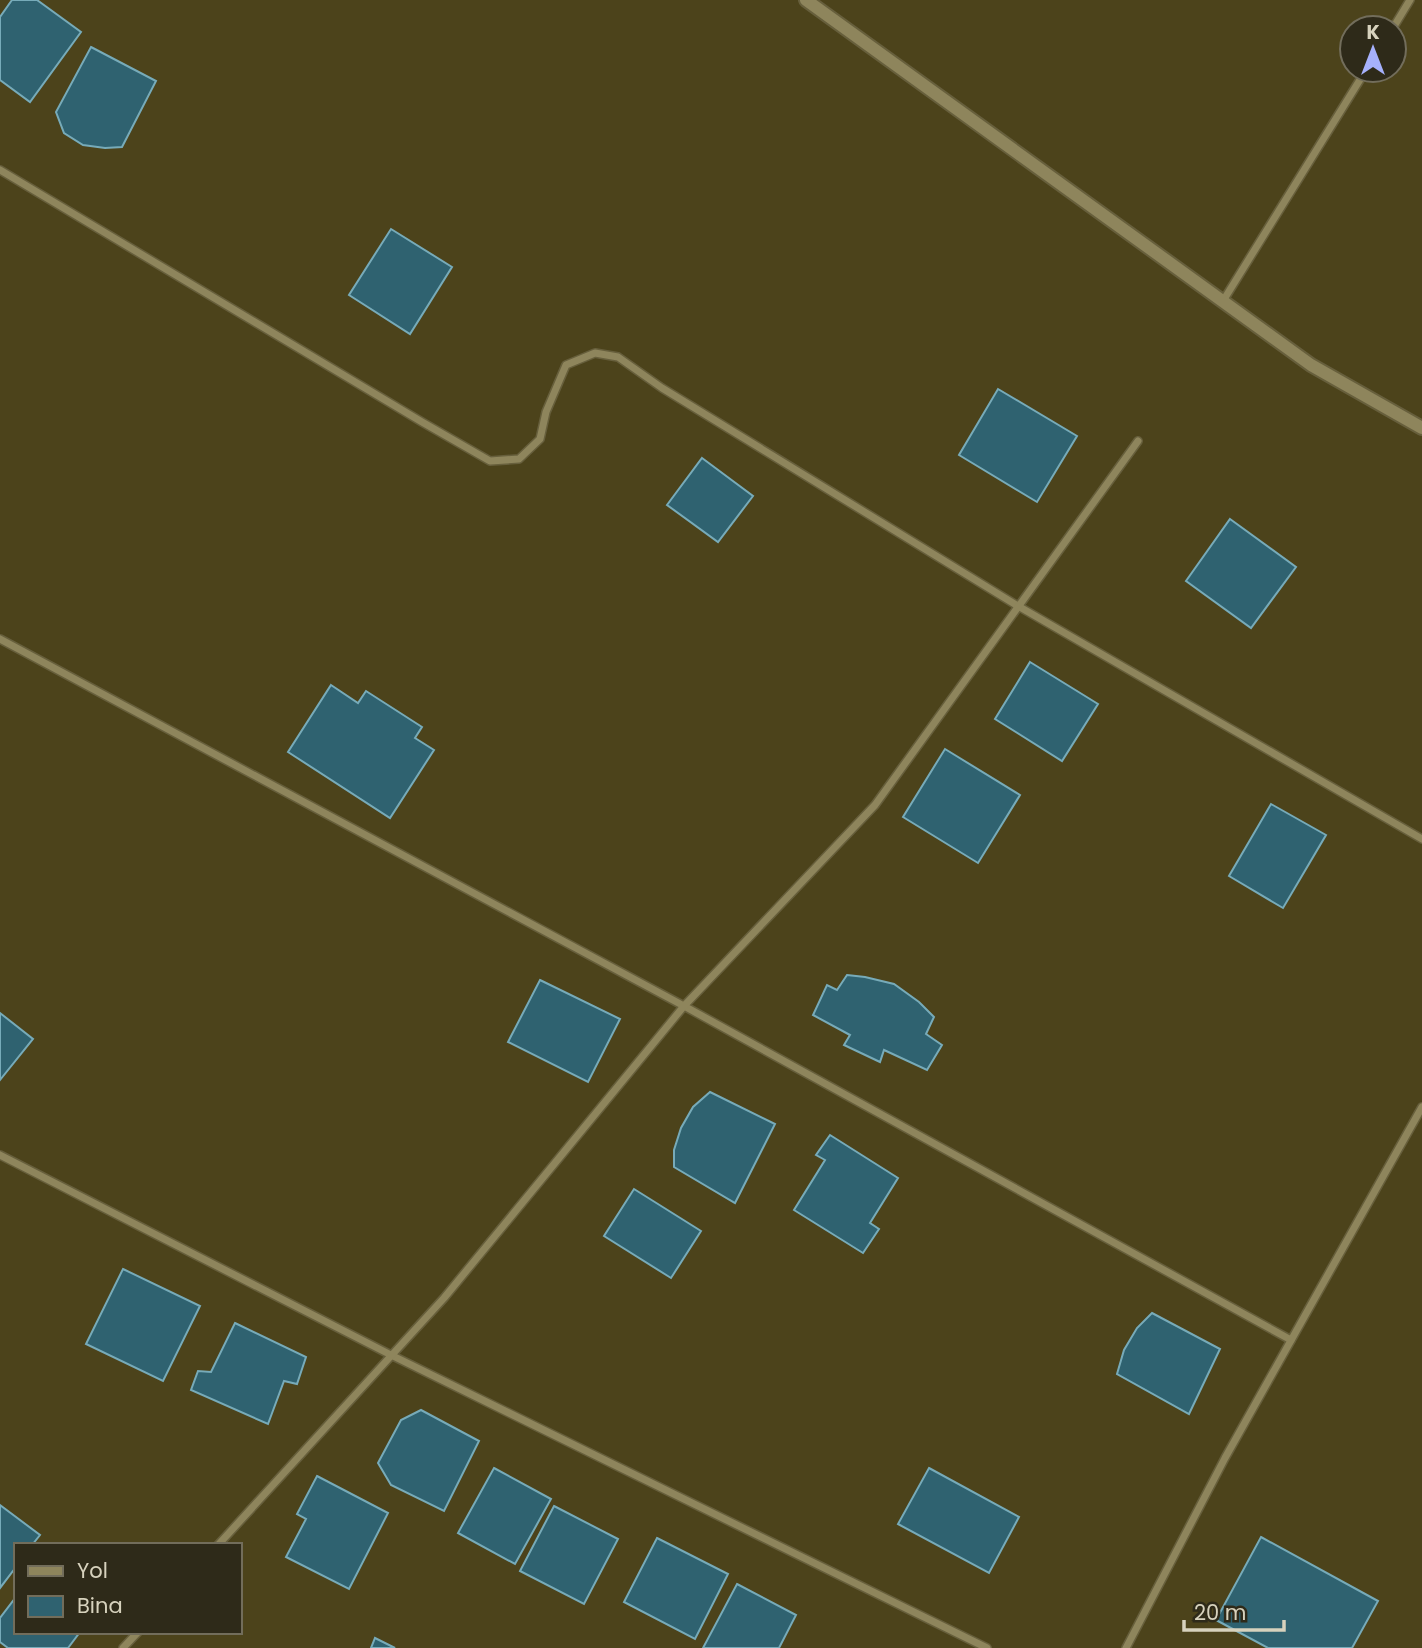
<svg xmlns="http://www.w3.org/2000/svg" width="1422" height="1648" viewBox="0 0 1422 1648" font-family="Poppins,sans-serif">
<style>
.building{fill:#2f6270;stroke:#77abb9;stroke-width:2}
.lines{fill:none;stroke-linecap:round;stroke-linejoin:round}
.minor-casing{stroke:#675f3c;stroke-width:10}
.tertiary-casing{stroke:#675f3c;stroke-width:16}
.minor{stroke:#8e855c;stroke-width:7}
.tertiary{stroke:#8e855c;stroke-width:12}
</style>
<rect width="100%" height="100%" fill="#4c431b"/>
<g class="building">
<path d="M 12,0 L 37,0 L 81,32 L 30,102 L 0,80 L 0,17 Z"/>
<path d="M 91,47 L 156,81 L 122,147 L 105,148 L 83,145 L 64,133 L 56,112 Z"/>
<path d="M 391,229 L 452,267 L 410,334 L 349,295 Z"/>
<path d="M 998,389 L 1077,436 L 1037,502 L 959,455 Z"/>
<path d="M 702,458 L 753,496 L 718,542 L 667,505 Z"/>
<path d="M 1230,519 L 1296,567 L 1251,628 L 1186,581 Z"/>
<path d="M 1030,662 L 1098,704 L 1062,761 L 995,719 Z"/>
<path d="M 331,685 L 358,703 L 366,691 L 422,727 L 415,738 L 434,750 L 390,818 L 288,752 Z"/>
<path d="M 945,749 L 1020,795 L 978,863 L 903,817 Z"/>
<path d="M 1271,804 L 1326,835 L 1283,908 L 1229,876 Z"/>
<path d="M 847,975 L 865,977 L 894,984 L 919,1002 L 934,1017 L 926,1034 L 942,1045 L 927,1070 L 884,1050 L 880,1062 L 844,1045 L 850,1035 L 813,1015 L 827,985 L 837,990 Z"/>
<path d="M 540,980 L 620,1019 L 588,1082 L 508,1042 Z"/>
<path d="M 0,1013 L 33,1039 L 0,1080 Z"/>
<path d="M 710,1092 L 775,1124 L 735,1203 L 674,1167 L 674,1150 L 681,1128 L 693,1107 Z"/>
<path d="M 830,1135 L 898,1178 L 870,1223 L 879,1229 L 863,1253 L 794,1210 L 825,1160 L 816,1155 Z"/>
<path d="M 634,1189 L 701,1231 L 671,1278 L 604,1236 Z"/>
<path d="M 123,1269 L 200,1306 L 163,1381 L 86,1344 Z"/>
<path d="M 1152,1313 L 1220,1349 L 1189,1414 L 1117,1374 L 1124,1350 L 1137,1328 Z"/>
<path d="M 235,1323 L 306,1357 L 297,1384 L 284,1381 L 268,1424 L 191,1390 L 198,1371 L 211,1372 Z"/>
<path d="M 421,1410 L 479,1441 L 444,1511 L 391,1485 L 378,1463 L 401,1420 Z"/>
<path d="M 494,1468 L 551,1499 L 515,1564 L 458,1533 Z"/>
<path d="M 929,1468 L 1019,1517 L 989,1573 L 898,1524 Z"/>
<path d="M 317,1476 L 388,1513 L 349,1589 L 286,1557 L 306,1519 L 297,1514 Z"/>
<path d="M 0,1505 L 40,1535 L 32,1545 L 16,1545 L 16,1567 L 0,1588 Z"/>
<path d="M 554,1506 L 618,1539 L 584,1604 L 520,1571 Z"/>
<path d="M 1261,1537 L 1378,1601 L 1352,1648 L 1268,1648 L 1216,1620 Z"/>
<path d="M 657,1538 L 728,1574 L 695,1639 L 624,1602 Z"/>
<path d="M 737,1584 L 796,1615 L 779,1648 L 703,1648 Z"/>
<path d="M 16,1597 L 16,1632 L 80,1632 L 68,1648 L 8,1648 L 0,1642 L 0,1618 Z"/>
<path d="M 375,1638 L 395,1648 L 371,1648 Z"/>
</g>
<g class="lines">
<defs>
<g id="minor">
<path d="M 1393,28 L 1410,0"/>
<path d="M 0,170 L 422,422 L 490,461 L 519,459 L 540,439 L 546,412 L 566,365 L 595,353 L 618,357 L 662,388 L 1018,606 L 1422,839"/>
<path d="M 1223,301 L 1366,70"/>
<path d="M 0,639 L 684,1006 L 1291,1340"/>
<path d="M 0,1155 L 391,1355 L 987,1648"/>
<path d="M 218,1545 L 444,1298 L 684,1006 L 875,805 L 1138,441"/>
<path d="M 123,1648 L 138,1632"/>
<path d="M 1126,1648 L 1225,1458 L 1422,1107"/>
</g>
<path id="tertiary" d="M 806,0 L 1311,365 L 1422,428"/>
</defs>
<use href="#minor" class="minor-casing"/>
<use href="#tertiary" class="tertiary-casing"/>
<use href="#minor" class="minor"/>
<use href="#tertiary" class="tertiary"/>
</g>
<rect x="14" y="1543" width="228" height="91" fill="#2e2a19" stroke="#726d5b" stroke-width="2"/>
<rect x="28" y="1566" width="35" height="10" fill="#8e855c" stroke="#726d5b" stroke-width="2"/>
<text x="77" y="1578" font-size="21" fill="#d7d2bd">Yol</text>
<rect x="28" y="1596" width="35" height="21" fill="#2f6270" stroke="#726d5b" stroke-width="2"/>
<text x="77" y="1613" font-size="21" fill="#d7d2bd">Bina</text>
<g transform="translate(1373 49)"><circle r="33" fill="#2e2a19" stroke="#726d5b" stroke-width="2"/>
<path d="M0-5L12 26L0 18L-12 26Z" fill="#a6b1fc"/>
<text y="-10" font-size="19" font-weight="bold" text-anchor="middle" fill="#d7d2bd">K</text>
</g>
<path d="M1184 1620v10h100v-10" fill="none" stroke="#d7d2bd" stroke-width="3.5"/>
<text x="1194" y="1620" font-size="21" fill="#d7d2bd" stroke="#2e2a19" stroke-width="5" paint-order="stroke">20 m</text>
</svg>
